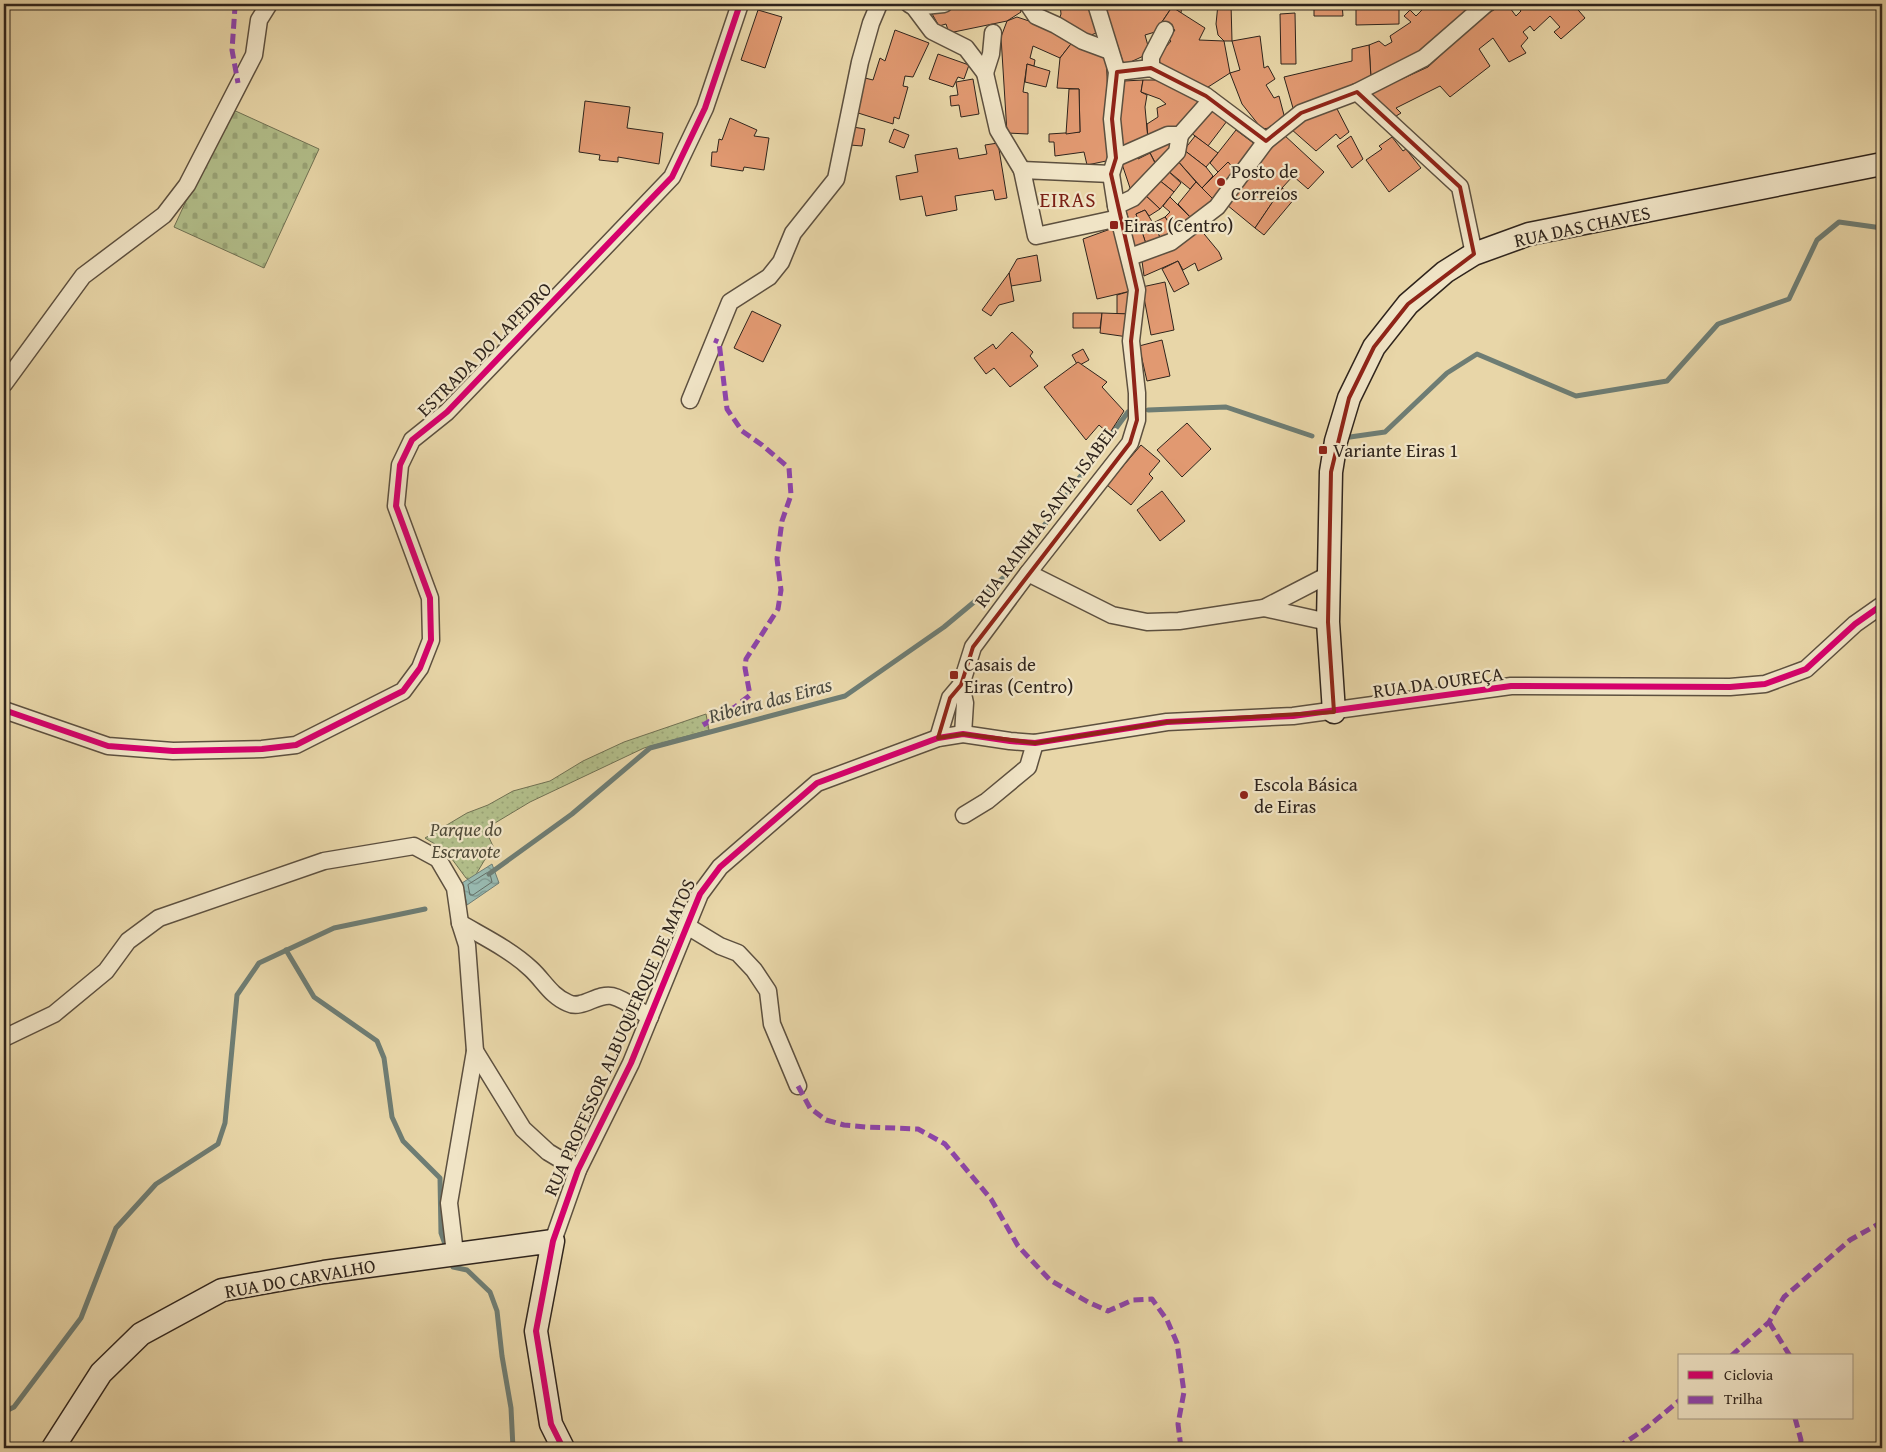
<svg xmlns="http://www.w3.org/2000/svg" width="1886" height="1452" viewBox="0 0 1886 1452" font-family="'Gentium Book Plus',serif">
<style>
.cemetery{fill:url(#cemetery-stones);stroke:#707153}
.park{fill:url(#park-dots);stroke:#707153}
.water{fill:url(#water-waves);stroke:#6e7d74}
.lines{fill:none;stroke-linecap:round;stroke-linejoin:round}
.shore{stroke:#646e65;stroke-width:1}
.stream{stroke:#6e7d74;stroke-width:5}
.building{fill:#e19971;stroke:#2f241c}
.street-casing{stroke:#5d503f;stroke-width:19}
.secondary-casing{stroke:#2f241c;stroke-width:25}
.street{stroke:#f0e4c6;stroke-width:16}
.secondary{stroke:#f0e4c6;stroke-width:22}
.quiet{stroke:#8e44ad;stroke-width:5;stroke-dasharray:10 5;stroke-linecap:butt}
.cycleway-casing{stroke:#f0e4c6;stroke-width:9}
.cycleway{stroke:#d6006c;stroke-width:6}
.marked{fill:none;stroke:#8f2418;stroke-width:4;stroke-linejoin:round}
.poi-dot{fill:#8f2418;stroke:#f0e4c6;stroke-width:2}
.labels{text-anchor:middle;stroke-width:4.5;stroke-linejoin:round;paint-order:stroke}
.poi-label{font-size:19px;fill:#2f241c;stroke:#f0e4c6;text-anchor:start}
.street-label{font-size:19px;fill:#2f241c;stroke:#f0e4c6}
.park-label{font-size:19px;font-style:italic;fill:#504a38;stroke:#f0e4c6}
.water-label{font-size:20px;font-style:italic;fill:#494940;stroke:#f0e4c6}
.quarter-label{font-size:21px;letter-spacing:1px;fill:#7a1f14;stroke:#f0e4c6}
</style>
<defs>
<pattern id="cemetery-stones" width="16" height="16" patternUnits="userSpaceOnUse" patternTransform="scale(1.25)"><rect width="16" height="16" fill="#b2be8a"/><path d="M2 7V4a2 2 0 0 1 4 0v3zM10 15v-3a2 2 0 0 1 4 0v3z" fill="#99a376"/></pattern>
<pattern id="park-dots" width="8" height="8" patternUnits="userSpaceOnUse" patternTransform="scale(1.25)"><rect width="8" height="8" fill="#b2be8a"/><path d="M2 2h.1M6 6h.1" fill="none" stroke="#99a376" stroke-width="1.8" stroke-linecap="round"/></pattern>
<pattern id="water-waves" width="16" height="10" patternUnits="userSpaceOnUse" patternTransform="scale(1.25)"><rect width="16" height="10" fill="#98b8ae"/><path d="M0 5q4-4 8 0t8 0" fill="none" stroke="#7c958d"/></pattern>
</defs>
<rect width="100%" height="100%" fill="#e8d6a8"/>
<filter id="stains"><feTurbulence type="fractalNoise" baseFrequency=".004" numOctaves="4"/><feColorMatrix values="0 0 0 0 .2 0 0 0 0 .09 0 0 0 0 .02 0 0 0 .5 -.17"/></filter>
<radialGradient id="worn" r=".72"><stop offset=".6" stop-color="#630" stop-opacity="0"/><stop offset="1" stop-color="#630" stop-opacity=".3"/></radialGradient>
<path class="cemetery" d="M 229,108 L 319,149 L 264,268 L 174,227 Z"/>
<path class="park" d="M 706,714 L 709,730 L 644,748 L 530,802 L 485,829 L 493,846 L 472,881 L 466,878 L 446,851 L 425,838 L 467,813 L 488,805 L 513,791 L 550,781 L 583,761 L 624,742 Z"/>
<path class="water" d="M 492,864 L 499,883 L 467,905 L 462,883 Z"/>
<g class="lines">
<path class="shore" d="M 487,873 L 490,874 L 492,882 L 473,895 L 470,895 L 468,885 Z"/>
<g class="stream">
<path d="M 1148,410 L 1226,407 L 1312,436"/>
<path d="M 1350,437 L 1385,432 L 1447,373 L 1477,354 L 1576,396 L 1667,381 L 1718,324 L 1789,299 L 1817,240 L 1839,222 L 1882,228"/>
<path d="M 489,874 L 572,814 L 650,748 L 845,696 L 944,627 L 1009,573 L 1128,412"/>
<path d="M 286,950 L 314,997 L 377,1041 L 384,1058 L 392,1117 L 403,1141 L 440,1178 L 441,1233 L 447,1250"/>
<path d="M 451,1260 L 453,1267 L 467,1270 L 490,1292 L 497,1311 L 502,1356 L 511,1408 L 513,1448"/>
<path d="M 4,1412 L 14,1407 L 81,1318 L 116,1228 L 156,1184 L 218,1144 L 225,1123 L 237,995 L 259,963 L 334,928 L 425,909"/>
</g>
</g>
<g class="building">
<path d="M 986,4 L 1019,4 L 1021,12 L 1007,21 L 949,33 L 946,24 L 939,26 L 931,12 Z"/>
<path d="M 1060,4 L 1088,4 L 1099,32 L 1083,38 L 1058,23 L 1061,14 Z"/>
<path d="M 1104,4 L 1182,4 L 1181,13 L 1172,7 L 1155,32 L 1145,35 L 1150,53 L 1124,65 Z"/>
<path d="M 1218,4 L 1231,4 L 1232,41 L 1224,41 L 1218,35 L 1216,24 Z"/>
<path d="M 1314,4 L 1342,4 L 1343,16 L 1314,16 Z"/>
<path d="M 1356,4 L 1399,4 L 1399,24 L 1356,25 Z"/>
<path d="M 1428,4 L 1477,4 L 1425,52 L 1371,78 L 1369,45 L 1379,41 L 1385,46 L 1392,42 L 1390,36 L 1411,22 L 1404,16 L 1410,10 L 1416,16 Z"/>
<path d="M 1504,4 L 1507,4 L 1516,16 L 1521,11 L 1516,4 L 1573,4 L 1585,18 L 1561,39 L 1554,32 L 1560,27 L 1550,16 L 1534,31 L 1530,26 L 1523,32 L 1528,38 L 1521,46 L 1526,53 L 1509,62 L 1493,38 L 1479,49 L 1490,66 L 1450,97 L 1440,86 L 1396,108 L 1401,113 L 1393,118 L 1371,93 L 1428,67 L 1480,18 Z"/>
<path d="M 1172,7 L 1205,28 L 1199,40 L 1224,41 L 1230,73 L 1205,89 L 1155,60 L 1171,41 L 1168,39 L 1175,30 L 1162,22 Z"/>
<path d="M 758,10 L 782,17 L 765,68 L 741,60 Z"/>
<path d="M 1295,13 L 1296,64 L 1281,64 L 1280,14 Z"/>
<path d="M 1017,17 L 1044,26 L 1074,40 L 1060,58 L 1033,46 L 1030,58 L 1035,60 L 1034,66 L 1027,64 L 1023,92 L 1028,93 L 1028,134 L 1007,133 L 1001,37 L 1007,21 Z"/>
<path d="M 895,30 L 929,43 L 913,77 L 905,76 L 903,86 L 908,87 L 899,119 L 894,117 L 893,124 L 855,112 L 865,78 L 873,80 L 880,58 L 885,61 Z"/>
<path d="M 1260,36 L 1264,68 L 1268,66 L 1275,79 L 1266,85 L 1274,98 L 1279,96 L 1284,115 L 1270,128 L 1262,129 L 1242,104 L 1230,73 L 1240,70 L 1232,41 Z"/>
<path d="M 1074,40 L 1106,54 L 1111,160 L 1087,165 L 1084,152 L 1055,156 L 1054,142 L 1049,142 L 1049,134 L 1080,132 L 1079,89 L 1057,88 L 1060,58 Z"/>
<path d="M 1369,45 L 1371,78 L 1293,108 L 1284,77 L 1352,61 L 1352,49 Z"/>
<path d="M 938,54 L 969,65 L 964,79 L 958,77 L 953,87 L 929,79 Z"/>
<path d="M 1027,64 L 1050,71 L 1046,87 L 1025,82 Z"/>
<path d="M 973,79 L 979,114 L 961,117 L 959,105 L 951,106 L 950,96 L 958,95 L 956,82 Z"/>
<path d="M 1143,80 L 1141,92 L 1147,95 L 1145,107 L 1148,140 L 1121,147 L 1119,124 L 1124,81 Z"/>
<path d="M 1143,80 L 1164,80 L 1204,103 L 1184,125 L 1148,140 L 1147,124 L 1158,117 L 1157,108 L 1166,104 L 1160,99 L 1141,92 Z"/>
<path d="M 1069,89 L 1079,89 L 1080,132 L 1066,134 Z"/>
<path d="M 585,101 L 630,107 L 627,128 L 663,133 L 659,164 L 618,157 L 618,162 L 599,160 L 600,155 L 579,152 Z"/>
<path d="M 1335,105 L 1349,132 L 1340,139 L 1336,134 L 1316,151 L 1291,129 L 1316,113 Z"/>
<path d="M 1209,107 L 1227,121 L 1208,146 L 1190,132 Z"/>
<path d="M 730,118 L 757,130 L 754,136 L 769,138 L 764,170 L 744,167 L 743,171 L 711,166 L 712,152 L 717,152 L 719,139 L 722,140 Z"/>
<path d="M 853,127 L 865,129 L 862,146 L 850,145 Z"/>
<path d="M 894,129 L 909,135 L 904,148 L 889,142 Z"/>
<path d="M 1236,130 L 1256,145 L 1236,171 L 1228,162 L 1218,172 L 1210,163 Z"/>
<path d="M 1283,134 L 1324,172 L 1308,189 L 1293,176 L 1282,188 L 1255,228 L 1227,205 L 1255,165 Z"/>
<path d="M 1195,136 L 1218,153 L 1206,167 L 1184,150 Z"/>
<path d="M 1351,136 L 1363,159 L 1352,168 L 1337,146 Z"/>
<path d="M 1392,137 L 1403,151 L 1406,149 L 1421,168 L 1389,192 L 1366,160 L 1382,149 L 1379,146 Z"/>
<path d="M 1166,140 L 1174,149 L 1156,164 L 1150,153 Z"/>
<path d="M 998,143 L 1007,198 L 995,200 L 993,190 L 955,196 L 957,210 L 926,216 L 922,196 L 900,200 L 896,176 L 918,172 L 915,155 L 957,148 L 959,159 L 987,154 L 985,145 Z"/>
<path d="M 1184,150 L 1206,167 L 1213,176 L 1202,188 L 1176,159 Z"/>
<path d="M 1136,153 L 1138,159 L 1150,153 L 1157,167 L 1131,191 L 1121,161 Z"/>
<path d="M 1176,159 L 1196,182 L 1190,189 L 1167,170 Z"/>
<path d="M 1228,162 L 1236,171 L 1214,200 L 1202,188 Z"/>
<path d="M 1167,170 L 1181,183 L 1174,192 L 1159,180 Z"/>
<path d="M 1159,180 L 1174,192 L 1160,209 L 1144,194 Z"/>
<path d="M 1196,182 L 1214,200 L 1194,221 L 1178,204 Z"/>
<path d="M 1282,188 L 1295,198 L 1264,235 L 1255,228 Z"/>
<path d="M 1144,194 L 1160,209 L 1149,216 L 1145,210 L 1136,214 L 1138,219 L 1127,225 L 1121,208 Z"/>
<path d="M 1170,197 L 1194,221 L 1176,233 L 1165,217 L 1170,212 L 1163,206 Z"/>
<path d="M 1145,210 L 1153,223 L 1162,241 L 1146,244 L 1136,214 Z"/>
<path d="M 1165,217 L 1176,233 L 1162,241 L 1153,223 Z"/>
<path d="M 1138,219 L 1146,244 L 1133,246 L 1127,225 Z"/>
<path d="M 1116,227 L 1131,291 L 1097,299 L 1083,239 Z"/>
<path d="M 1200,229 L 1219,252 L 1222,259 L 1198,271 L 1195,263 L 1183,270 L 1178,261 L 1144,276 L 1142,261 Z"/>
<path d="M 1037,255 L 1041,281 L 1011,286 L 1009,273 L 1017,259 Z"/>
<path d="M 1178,261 L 1189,284 L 1174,292 L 1162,269 Z"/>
<path d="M 1009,273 L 1014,301 L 999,305 L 991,316 L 982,310 Z"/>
<path d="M 1165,282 L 1174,330 L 1151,335 L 1142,287 Z"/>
<path d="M 1131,291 L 1131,314 L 1117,314 L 1117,295 Z"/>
<path d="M 752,311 L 781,325 L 763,362 L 734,348 Z"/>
<path d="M 1073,313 L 1102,313 L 1100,328 L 1073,328 Z"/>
<path d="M 1102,313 L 1131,314 L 1128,337 L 1100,333 Z"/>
<path d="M 1012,332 L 1033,352 L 1030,356 L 1038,366 L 1010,387 L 994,368 L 986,374 L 974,358 L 993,344 L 996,349 Z"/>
<path d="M 1162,340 L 1170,376 L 1147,381 L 1139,346 Z"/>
<path d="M 1083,349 L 1089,360 L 1078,366 L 1072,355 Z"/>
<path d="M 1078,362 L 1107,382 L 1102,387 L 1124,411 L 1109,434 L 1099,425 L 1086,440 L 1044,387 Z"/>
<path d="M 1187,423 L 1211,449 L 1182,477 L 1157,450 Z"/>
<path d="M 1141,445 L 1160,461 L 1149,474 L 1153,478 L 1131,505 L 1107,485 Z"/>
<path d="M 1162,491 L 1185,521 L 1160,541 L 1137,510 Z"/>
</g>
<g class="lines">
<defs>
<g id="street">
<path d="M 909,4 L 914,7 L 932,31 L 966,48 L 985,73 L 998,130 L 1022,170"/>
<path d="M 1028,4 L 1036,16 L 1056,25 L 1083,41 L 1110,51"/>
<path d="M 914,7 L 944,4"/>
<path d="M 1151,68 L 1151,57 L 1165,30"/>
<path d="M 1117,72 L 1151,68 L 1206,96 L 1266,141"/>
<path d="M 985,73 L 991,54 L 993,33"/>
<path d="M 1357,92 L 1460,187 L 1474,254"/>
<path d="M 1116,158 L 1168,135 L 1180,135 L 1211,100"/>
<path d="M 1111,174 L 1022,170 L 1036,236 L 1119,218"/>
<path d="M 1116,206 L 1133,198 L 1177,152 L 1180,135"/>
<path d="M 1130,257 L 1171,242 L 1217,207 L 1266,141 L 1301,113 L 1357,92 L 1424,58 L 1486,4"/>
<path d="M 4,384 L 83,276 L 164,215 L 187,185 L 254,55 L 259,20 L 269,4"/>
<path d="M 690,400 L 730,302 L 769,277 L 781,262 L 793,233 L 836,179 L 860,62 L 871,23 L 879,4"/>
<path d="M 1028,573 L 1112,615 L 1147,622 L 1179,621 L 1264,608 L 1328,575"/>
<path d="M 1264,608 L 1328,622"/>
<path d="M 4,710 L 108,746 L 173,751 L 262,749 L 296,745 L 403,691 L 420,668 L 431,640 L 430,598 L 396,506 L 400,465 L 412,440 L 447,412 L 672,177 L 705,108 L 740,4"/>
<path d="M 963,734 L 965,703 L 961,685 L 973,647 L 1028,573 L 1130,443 L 1137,420 L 1137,393 L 1131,341 L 1137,290 L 1116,206 L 1111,174 L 1116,158 L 1112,119 L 1117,72 L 1096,4"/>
<path d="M 938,738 L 950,698 L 961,685"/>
<path d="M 964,815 L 987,801 L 1028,767 L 1035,743"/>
<path d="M 460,923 C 484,937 511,950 531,969 C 544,981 551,996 568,1003 C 582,1010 597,993 612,996 C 625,999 638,1010 650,1017"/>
<path d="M 687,926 L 720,946 L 738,953 L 754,970 L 768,991 L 772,1024 L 798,1086"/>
<path d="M 4,1038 L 54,1014 L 106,971 L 128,941 L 159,918 L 324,861 L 414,846 L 438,859 L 455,888 L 460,923 L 467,945 L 475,1051 L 449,1203 L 455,1253"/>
<path d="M 475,1051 L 523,1129 L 548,1152 L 578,1170"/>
<path d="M 553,1241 L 578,1170 L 631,1063 L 700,894 L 720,867 L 817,783 L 938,738 L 963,734 L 1010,741 L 1035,743 L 1167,722 L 1293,716 L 1511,686 L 1730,687 L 1765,684 L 1806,669 L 1855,624 L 1882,605"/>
</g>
<g id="secondary">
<path d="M 1334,712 L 1328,622 L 1331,472 L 1336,441 L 1349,398 L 1374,347 L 1408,304 L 1445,272 L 1474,254 L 1529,234 L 1882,164"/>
<path d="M 53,1448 L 101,1373 L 141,1334 L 222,1290 L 324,1272 L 553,1241 L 536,1331 L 551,1424 L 563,1448"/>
</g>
</defs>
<use href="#street" class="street-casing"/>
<use href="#secondary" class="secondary-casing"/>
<use href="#street" class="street"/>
<use href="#secondary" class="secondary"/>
<g class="quiet">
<path d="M 234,4 L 235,7 L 232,50 L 238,83"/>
<path d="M 703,725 L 735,707 L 750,695 L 745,668 L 746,659 L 778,609 L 781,590 L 777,559 L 782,521 L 791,495 L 789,468 L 762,445 L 742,431 L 727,409 L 719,342 L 714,340"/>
<path d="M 798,1086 L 810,1108 L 826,1120 L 844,1125 L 866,1127 L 918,1129 L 945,1144 L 991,1199 L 1018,1246 L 1050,1280 L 1088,1302 L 1108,1311 L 1133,1300 L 1152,1299 L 1167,1320 L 1177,1343 L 1184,1392 L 1178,1424 L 1181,1448"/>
<path d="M 1769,1322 L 1790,1356"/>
<path d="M 1731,1356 L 1769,1322 L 1784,1297 L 1850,1240 L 1882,1222"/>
<path d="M 1795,1418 L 1801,1440 L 1800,1448"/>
<path d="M 1617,1448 L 1645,1429 L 1680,1400"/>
</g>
<defs>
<g id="cycleway">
<path d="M 4,710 L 108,746 L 173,751 L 262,749 L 296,745 L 403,691 L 420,668 L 431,640 L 430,598 L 396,506 L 400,465 L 412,440 L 447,412 L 672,177 L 705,108 L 740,4"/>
<path d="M 563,1448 L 551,1424 L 536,1331 L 553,1241 L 578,1170 L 631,1063 L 700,894 L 720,867 L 817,783 L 938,738 L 963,734 L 1010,741 L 1035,743 L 1167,722 L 1293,716 L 1511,686 L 1730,687 L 1765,684 L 1806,669 L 1855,624 L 1882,605"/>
</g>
</defs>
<use href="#cycleway" class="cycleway-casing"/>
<use href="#cycleway" class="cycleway"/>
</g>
<path class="marked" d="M 1151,68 L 1206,96 L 1266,141 L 1301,113 L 1357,92 L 1460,187 L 1474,254 L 1408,304 L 1374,347 L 1349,398 L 1331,472 L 1328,622 L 1334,712 L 1167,722 L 1035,743 L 963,734 L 938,738 L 950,698 L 961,685 L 973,647 L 1130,443 L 1137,420 L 1131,341 L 1137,290 L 1111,174 L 1116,158 L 1112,119 L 1117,72 Z"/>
<g class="poi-dot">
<circle cx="1221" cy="182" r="5"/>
<rect x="1109" y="220" width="10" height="10" rx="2.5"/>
<rect x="1318" y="445" width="10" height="10" rx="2.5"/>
<rect x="949" y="670" width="10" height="10" rx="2.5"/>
<circle cx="1244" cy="795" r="5"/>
</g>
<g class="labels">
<g class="poi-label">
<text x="1231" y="178">Posto de<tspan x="1231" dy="22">Correios</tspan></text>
<text x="1124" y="232">Eiras (Centro)</text>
<text x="1333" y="457">Variante Eiras 1</text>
<text x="964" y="671">Casais de<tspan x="964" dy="22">Eiras (Centro)</tspan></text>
<text x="1254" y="791">Escola Básica<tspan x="1254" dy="22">de Eiras</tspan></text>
</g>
<g class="street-label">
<text transform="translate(1582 226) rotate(-12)" y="7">RUA DAS CHAVES</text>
<text transform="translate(484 349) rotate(-45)" y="7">ESTRADA DO LAPEDRO</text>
<text transform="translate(1045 516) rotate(-53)" y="7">RUA RAINHA SANTA ISABEL</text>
<text transform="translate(1438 682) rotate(-8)" y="7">RUA DA OUREÇA</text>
<text transform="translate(619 1037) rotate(-66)" y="7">RUA PROFESSOR ALBUQUERQUE DE MATOS</text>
<text transform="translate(300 1278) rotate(-10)" y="7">RUA DO CARVALHO</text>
</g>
<g class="park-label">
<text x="466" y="836">Parque do<tspan x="466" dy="22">Escravote</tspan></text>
</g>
<g class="water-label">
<text transform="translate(770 700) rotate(-15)" y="7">Ribeira das Eiras</text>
</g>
<g class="quarter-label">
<text x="1068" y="207">EIRAS</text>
</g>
</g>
<rect width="1886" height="1452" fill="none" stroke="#e8d6a8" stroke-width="20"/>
<rect x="5" y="5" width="1876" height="1442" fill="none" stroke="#2f241c" stroke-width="2.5"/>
<rect x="10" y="10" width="1866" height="1432" fill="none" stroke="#2f241c"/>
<rect x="1678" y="1354" width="175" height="65" fill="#f0e4c6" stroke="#a39782"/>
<rect x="1688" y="1371" width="25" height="8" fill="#d6006c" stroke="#a39782"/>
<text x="1724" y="1380" font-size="15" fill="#2f241c">Ciclovia</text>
<rect x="1688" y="1396" width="25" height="8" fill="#8e44ad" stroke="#a39782"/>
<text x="1724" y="1404" font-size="15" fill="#2f241c">Trilha</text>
<rect width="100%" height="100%" filter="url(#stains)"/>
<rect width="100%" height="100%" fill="url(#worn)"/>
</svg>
